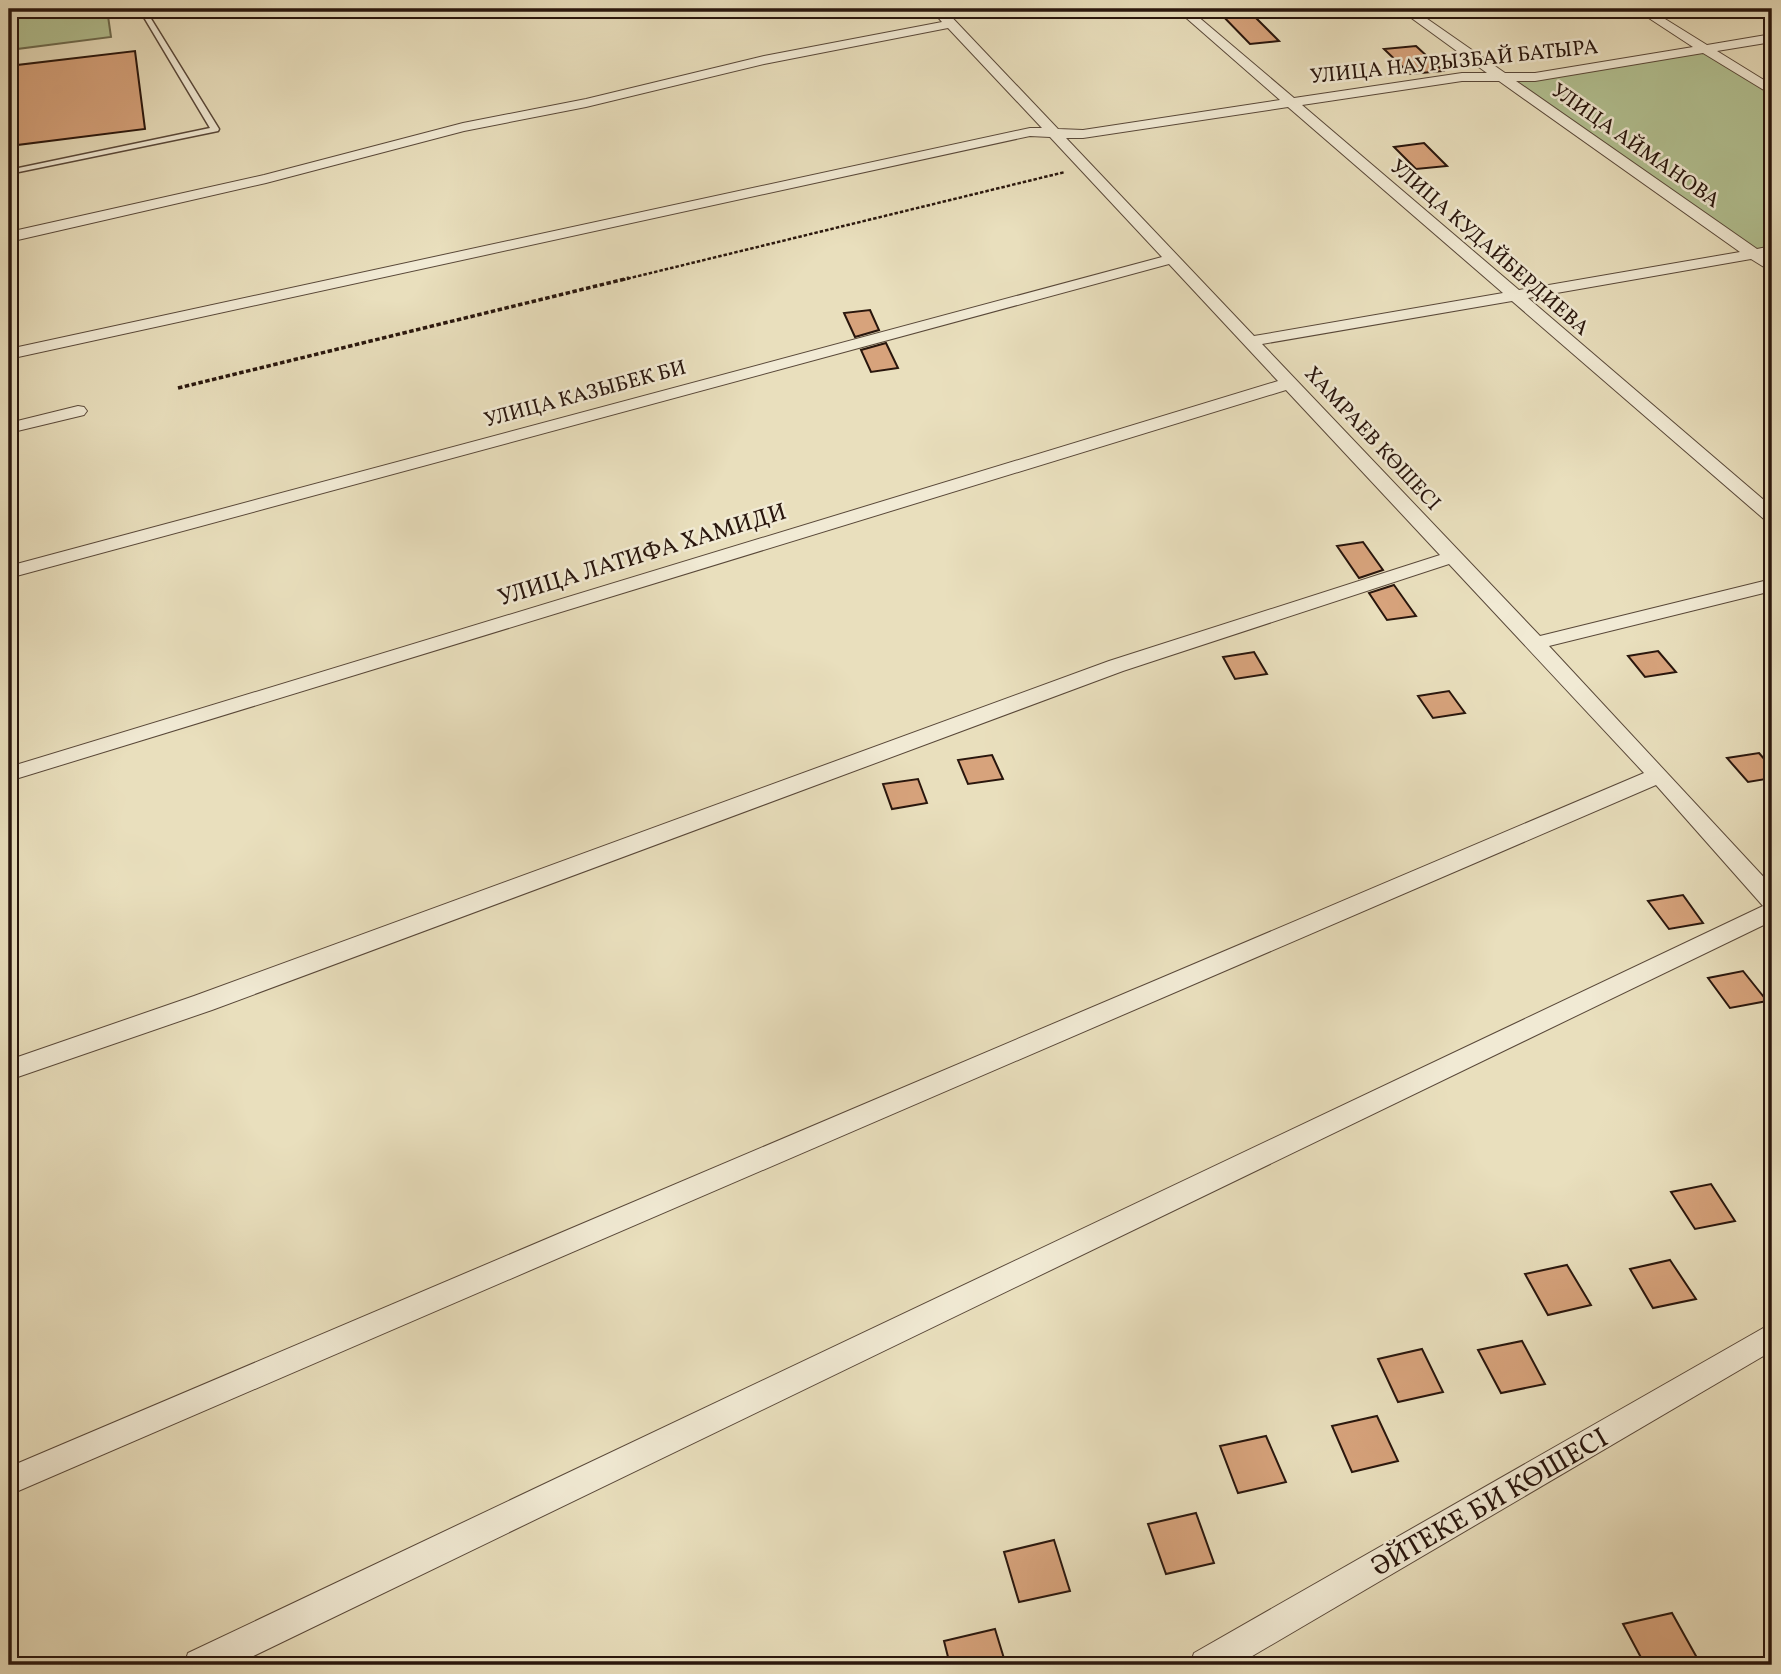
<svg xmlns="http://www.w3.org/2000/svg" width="1781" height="1674" viewBox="0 0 1781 1674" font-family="Vollkorn,serif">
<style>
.green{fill:#b3c293;stroke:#6e6c50;stroke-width:2}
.building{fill:#d7a37c;stroke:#29160d;stroke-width:2}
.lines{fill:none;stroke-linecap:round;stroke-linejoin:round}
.service-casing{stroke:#594839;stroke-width:3}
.minor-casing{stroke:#594839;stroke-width:2}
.path-far1{stroke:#29160d;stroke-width:2.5;stroke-dasharray:3.5 2;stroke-linecap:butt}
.path{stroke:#29160d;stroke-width:3.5;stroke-dasharray:4.5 2.5;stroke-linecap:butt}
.service{fill:#f1ead4;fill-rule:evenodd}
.minor{fill:#f1ead4;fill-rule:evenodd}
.labels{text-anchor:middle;stroke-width:5;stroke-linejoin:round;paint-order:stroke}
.far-street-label{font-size:21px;fill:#29160d;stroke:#f1ead4}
.street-label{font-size:24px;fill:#29160d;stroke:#f1ead4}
.near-street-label{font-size:28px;fill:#29160d;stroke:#f1ead4}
</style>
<rect width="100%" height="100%" fill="#e9dfbd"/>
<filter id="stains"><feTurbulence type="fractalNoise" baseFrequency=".00286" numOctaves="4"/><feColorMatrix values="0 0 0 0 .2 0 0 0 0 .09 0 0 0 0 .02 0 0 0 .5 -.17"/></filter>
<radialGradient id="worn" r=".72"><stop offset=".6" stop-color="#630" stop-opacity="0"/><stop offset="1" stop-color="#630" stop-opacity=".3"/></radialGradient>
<g class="green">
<path d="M 9,9 L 107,9 L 111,37 L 9,50 Z"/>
<path d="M 1703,49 L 1772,91 L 1772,251 L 1754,254 L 1504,77 L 1535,77 Z"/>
</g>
<g class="building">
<path d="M 1216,9 L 1247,9 L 1279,41 L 1250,44 Z"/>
<path d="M 1416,46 L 1443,71 L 1410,74 L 1384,49 Z"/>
<path d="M 135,51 L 145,129 L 9,146 L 9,66 Z"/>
<path d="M 1424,143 L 1447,166 L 1416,169 L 1394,147 Z"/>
<path d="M 870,310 L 879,330 L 855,337 L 844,313 Z"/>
<path d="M 886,343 L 898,368 L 871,372 L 861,350 Z"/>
<path d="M 1363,542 L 1383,570 L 1359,578 L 1337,546 Z"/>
<path d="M 1394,585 L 1416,616 L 1387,620 L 1369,593 Z"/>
<path d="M 1658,651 L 1676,672 L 1645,677 L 1628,656 Z"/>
<path d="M 1254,652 L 1267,674 L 1235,679 L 1223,657 Z"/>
<path d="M 1449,691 L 1465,713 L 1433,718 L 1418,696 Z"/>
<path d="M 1759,753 L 1772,768 L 1772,778 L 1748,782 L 1727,758 Z"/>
<path d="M 992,755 L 1003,779 L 968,784 L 958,760 Z"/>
<path d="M 918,779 L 927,803 L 892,809 L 883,784 Z"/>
<path d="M 1683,895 L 1703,923 L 1669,929 L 1648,901 Z"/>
<path d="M 1743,971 L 1767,1001 L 1730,1008 L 1708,978 Z"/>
<path d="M 1711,1184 L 1735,1221 L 1695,1229 L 1671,1192 Z"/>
<path d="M 1670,1260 L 1696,1299 L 1653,1308 L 1630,1269 Z"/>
<path d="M 1567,1265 L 1591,1305 L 1548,1315 L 1525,1274 Z"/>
<path d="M 1522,1341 L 1545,1384 L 1501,1393 L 1478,1350 Z"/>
<path d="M 1422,1349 L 1443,1392 L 1398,1402 L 1378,1359 Z"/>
<path d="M 1377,1416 L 1398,1461 L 1352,1472 L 1332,1426 Z"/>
<path d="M 1266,1436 L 1286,1482 L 1238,1493 L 1220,1446 Z"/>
<path d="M 1196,1513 L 1214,1563 L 1166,1574 L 1148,1524 Z"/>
<path d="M 1054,1540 L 1070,1591 L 1019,1602 L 1004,1552 Z"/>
<path d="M 1672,1613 L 1701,1665 L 1645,1665 L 1623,1624 Z"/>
<path d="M 995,1629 L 1006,1665 L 950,1665 L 944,1641 Z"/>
</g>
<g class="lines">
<defs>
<path id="service" d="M 139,9 L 145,9 L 219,129 L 218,131 L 9,174 L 9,170 L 210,128 Z"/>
<g id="minor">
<path d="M 931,9 L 944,9 L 1058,129 L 1083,130 L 1280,100 L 1176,9 L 1189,9 L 1294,98 L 1462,73 L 1487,73 L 1399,9 L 1413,9 L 1505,73 L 1535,73 L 1693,47 L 1635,9 L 1649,9 L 1707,45 L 1772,34 L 1772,42 L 1717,51 L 1772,85 L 1772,95 L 1703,53 L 1535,81 L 1516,81 L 1757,249 L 1772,246 L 1772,256 L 1767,256 L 1772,260 L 1772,272 L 1751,259 L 1528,298 L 1772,507 L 1772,522 L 1765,520 L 1512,301 L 1262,344 L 1540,636 L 1772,579 L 1772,591 L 1549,646 L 1772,886 L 1772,921 L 235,1665 L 184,1665 L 188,1653 L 1763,906 L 1656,785 L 9,1495 L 9,1467 L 1644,773 L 1449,564 L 1123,671 L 212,1010 L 9,1080 L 9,1060 L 194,996 L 1109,661 L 1440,555 L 1286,390 L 9,781 L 9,767 L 1278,381 L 1169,264 L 9,578 L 9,566 L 1162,257 L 1050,137 L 1030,136 L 9,359 L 9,349 L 1030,128 L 1042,128 L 948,28 L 764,64 L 586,107 L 464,131 L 266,183 L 9,242 L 9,232 L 264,175 L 463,123 L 586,99 L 764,56 L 942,22 ZM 1462,81 L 1499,81 L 1740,252 L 1519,290 L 1302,105 ZM 1288,107 L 1503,293 L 1254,336 L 1066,138 L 1083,138 Z"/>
<path d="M 78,406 L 84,407 L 87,411 L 84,415 L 9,433 L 9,423 Z"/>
<path d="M 1772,1323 L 1772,1351 L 1237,1665 L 1190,1665 L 1194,1653 Z"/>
</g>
</defs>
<use href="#service" class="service-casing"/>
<use href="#minor" class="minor-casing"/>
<path class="path-far1" d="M 622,280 L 1065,172"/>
<path class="path" d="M 178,388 L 629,278"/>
<use href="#service" class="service"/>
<use href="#minor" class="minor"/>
</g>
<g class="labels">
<g class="far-street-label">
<text transform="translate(1454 61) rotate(-6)" y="7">УЛИЦА НАУРЫЗБАЙ БАТЫРА</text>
<text transform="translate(1636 145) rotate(35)" y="7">УЛИЦА АЙМАНОВА</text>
<text transform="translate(1490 247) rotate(41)" y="7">УЛИЦА КУДАЙБЕРДИЕВА</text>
<text transform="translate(585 393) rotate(-15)" y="7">УЛИЦА КАЗЫБЕК БИ</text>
<text transform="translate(1373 438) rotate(47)" y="7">ХАМРАЕВ КӨШЕСІ</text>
</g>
<g class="street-label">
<text transform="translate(642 554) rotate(-17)" y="8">УЛИЦА ЛАТИФА ХАМИДИ</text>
</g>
<g class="near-street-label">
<text transform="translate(1489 1501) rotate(-30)" y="10">ӘЙТЕКЕ БИ КӨШЕСІ</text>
</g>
</g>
<rect width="1781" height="1674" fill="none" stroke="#e9dfbd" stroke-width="35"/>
<rect x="10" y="10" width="1760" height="1653" fill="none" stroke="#29160d" stroke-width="3.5"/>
<rect x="18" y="18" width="1746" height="1639" fill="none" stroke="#29160d" stroke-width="2"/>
<rect width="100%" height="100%" filter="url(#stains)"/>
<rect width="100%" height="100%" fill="url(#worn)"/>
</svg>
